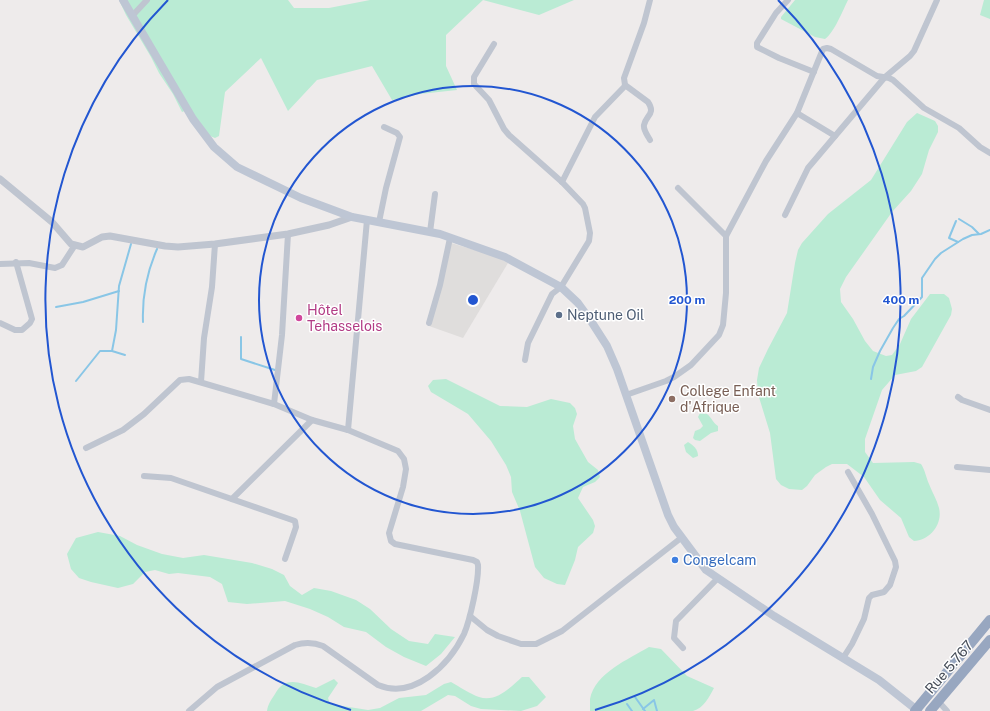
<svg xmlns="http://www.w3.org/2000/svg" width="990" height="711" viewBox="0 0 990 711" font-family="'Public Sans',sans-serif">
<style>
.education{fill:#dfdddc}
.green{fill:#baebd4}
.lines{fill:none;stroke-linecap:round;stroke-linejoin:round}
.stream{stroke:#89c6e6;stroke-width:2}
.minor{stroke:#bfc5d0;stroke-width:6}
.tertiary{stroke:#bfc5d0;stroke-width:7}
.secondary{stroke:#bec6d4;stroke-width:8}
.trunk{stroke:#98a7c0;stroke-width:10}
.ring{fill:none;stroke:#2256d1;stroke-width:2}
.service-dot{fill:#5c6f8a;stroke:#fff;stroke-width:1.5}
.hotel-dot{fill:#d1479c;stroke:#fff;stroke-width:1.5}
.education-dot{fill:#8d6e63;stroke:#fff;stroke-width:1.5}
.shop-dot{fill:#3f7fe0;stroke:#fff;stroke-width:1.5}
.labels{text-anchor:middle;stroke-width:3;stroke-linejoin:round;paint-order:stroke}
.hotel-label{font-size:14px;fill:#b23c85;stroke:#fff;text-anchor:start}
.service-label{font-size:14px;fill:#4e5e75;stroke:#fff;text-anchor:start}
.education-label{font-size:14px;fill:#785e54;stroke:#fff;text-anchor:start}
.shop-label{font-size:14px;fill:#366cbe;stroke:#fff;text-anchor:start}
.street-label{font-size:14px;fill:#454c57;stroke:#fff}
.centre{fill:#2256d1;stroke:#fff;stroke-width:2}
.ring-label{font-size:12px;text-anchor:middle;font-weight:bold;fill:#2256d1;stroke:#fff;stroke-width:3;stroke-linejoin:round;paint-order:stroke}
</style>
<rect width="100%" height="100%" fill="#eeebeb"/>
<path class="education" d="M 451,243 L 495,256 L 508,263 L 463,338 L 429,326 Z"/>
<g class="green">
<path d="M 119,0 L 288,0 L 294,8 L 329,8 L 370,0 L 483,0 L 446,35 L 446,66 L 457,90 L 420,94 L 392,100 L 372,66 L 317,80 L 288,111 L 261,58 L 225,92 L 219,136 L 215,138 L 210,136 L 190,109 L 182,112 L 173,94 L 159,73 L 151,57 L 126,15 Z"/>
<path d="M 483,0 L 574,0 L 539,15 Z"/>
<path d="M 795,0 L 848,0 C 843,10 834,33 825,39 L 815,37 L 781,19 L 781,17 Z"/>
<path d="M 984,0 L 990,0 L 990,19 L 980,15 Z"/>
<path d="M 917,113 L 935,121 L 938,126 L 938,132 L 929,150 L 922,174 L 911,191 L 892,212 L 846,277 L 840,289 L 841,302 L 853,319 L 865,341 L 873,351 L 886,356 L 892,355 L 900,344 L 911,319 L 930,294 L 944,294 L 949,298 L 952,309 L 951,315 L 922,367 L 916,371 L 895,375 L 882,390 L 865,439 L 865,452 L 873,463 L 914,462 L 921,464 C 925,470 926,477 929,484 C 932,492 937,500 939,508 C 943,524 930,540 914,541 L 909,537 L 901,518 L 880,500 L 864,477 L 847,464 L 832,464 L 826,467 L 815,475 L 807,486 L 802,490 L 789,489 L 781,485 L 776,479 L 770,433 L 758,394 L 757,380 L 759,368 L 768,349 L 787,313 L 795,263 L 798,250 L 802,243 L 828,214 L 871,180 L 907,122 Z"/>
<path d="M 446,379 L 500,406 L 527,407 L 551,399 L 570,403 L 575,408 L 577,414 L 573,426 L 575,439 L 588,462 L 598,470 L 600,477 L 595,482 L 583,487 L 578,498 L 593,520 L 595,526 L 593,533 L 578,547 L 575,560 L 565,585 L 557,584 L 544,578 L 535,567 L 520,511 L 512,492 L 511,477 L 506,465 L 491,441 L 468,414 L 431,392 L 428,386 L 433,380 Z"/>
<path d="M 700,413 L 707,414 C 712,418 713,423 718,426 L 718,431 L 711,433 L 700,441 L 695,440 L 693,438 L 695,431 L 700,429 L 703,426 L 698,417 Z"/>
<path d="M 688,442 C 693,445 698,449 698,456 L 693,458 L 686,452 L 684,445 Z"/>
<path d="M 98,532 L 120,536 L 137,545 L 162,554 L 183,558 L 204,555 L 252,563 L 272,569 L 284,575 L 290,586 L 302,595 L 314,588 L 331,591 L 356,600 L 370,609 L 391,629 L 409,641 L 428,644 L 435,634 L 455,637 L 441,654 L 426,666 L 404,657 L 386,647 L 366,632 L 344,627 L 328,617 L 310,609 L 285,601 L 247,604 L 228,602 L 222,584 L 210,577 L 178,573 L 169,574 L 155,570 L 145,572 L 133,584 L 118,588 L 91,582 L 79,578 L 71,569 L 67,554 L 76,538 Z"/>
<path d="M 649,647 L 661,649 L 687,676 L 714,688 C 709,697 704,708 693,711 L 590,711 C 590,707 590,702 590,699 C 595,673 629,659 649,647 Z"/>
<path d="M 522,677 L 529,677 L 546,697 L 537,706 L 521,711 L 481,709 L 471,706 L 455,696 L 448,695 L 421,711 L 267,711 C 268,704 271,700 275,694 C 285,675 300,683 316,688 L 334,679 L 338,683 L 328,698 L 330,704 L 368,710 L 380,708 L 399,698 L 426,695 L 444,684 L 451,682 C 460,687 470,694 479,697 C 496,703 511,687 522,677 Z"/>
</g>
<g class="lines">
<g class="stream">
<path d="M 959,219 L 972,227 L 979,234"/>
<path d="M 956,221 L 949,238 L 958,242"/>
<path d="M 56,307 L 83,302 L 119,291"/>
<path d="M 143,322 C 142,297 147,272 157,249"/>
<path d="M 241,337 L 241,359 L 275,370"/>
<path d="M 112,351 L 116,330 L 119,286 L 131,244"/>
<path d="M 871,379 L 873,367 L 880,351 L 893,328 L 899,319 L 904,316 L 922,297 L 922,278 L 935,259 L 941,253 L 963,239 L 972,235 L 981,234 L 990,230"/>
<path d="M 76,381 L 100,351 L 112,351 L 125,355"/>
<path d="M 635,697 L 645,711"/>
<path d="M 627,704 L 632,711"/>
<path d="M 643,709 L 654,700 L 657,711"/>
</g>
<g class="minor">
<path d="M 650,0 L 644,23 L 624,78 L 625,85 L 648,102 C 656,114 646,115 644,125 C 643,130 648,136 650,140"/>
<path d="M 788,0 L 776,13 L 757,43 L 757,47 L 779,58 L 814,72"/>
<path d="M 133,15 L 147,0"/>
<path d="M 494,44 L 474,77 L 474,84 L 489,100 L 504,129 L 509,135 L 562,182 L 583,204 L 585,208 L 590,233 L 589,241 L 561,287 L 552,294 L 528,343 L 525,360"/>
<path d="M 797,113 L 835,136"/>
<path d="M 562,182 L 595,117 L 624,87 L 625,85"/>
<path d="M 678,188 L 726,236"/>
<path d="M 785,215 L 808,168 L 885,77 L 910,56 L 914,51 L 937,0"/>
<path d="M 379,222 L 386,188 L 400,137 L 397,133 L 384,127"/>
<path d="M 430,232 L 435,194"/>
<path d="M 0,264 L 29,263 L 55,268 L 62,265 L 75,245"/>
<path d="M 0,323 L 15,330 L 22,330 L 30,323 L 32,319 L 16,262"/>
<path d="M 429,323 L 440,285 L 450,238"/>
<path d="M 201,382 L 204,338 L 212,287 L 215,244"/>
<path d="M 626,395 L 666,381 L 674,377 L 691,365 L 719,335 L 723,325 L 726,293 L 726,236 L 766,161 L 797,113 L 823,49 L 827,48 L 831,49 L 877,76 L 889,78 L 893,80 L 924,108 L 959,128 L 980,147 L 990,153"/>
<path d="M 958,397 L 962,400 L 990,410"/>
<path d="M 274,404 L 282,335 L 288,234"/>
<path d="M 348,430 L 367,220"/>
<path d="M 86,448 L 123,430 L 144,414 L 180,380 L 189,379 L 274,404 L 312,420 L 348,430 L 398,451 L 404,459 L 406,469 L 403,487 L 389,533 L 391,541 L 395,544 L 473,560 L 477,562 L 478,565 C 479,580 470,620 464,634 C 449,665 414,700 378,685 L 323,646 C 313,642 305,642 295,645 L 217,687 L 189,711"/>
<path d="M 957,467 L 990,470"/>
<path d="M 144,476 L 171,478 L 295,521 L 296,527 L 285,559"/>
<path d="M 232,499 L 312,420"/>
<path d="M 470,616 L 487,630 L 498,636 L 521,644 L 536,644 L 562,631 L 681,538"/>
<path d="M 683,648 L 674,638 L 676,621 L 718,578"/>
<path d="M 843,658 L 852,644 L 864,619 L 869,598 L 872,595 L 884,592 L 890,585 L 896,567 L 895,561 L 872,514 L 848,472"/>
<path d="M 938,701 L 947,711"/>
</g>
<path class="tertiary" d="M 0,179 L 52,222 L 71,244 L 83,247 L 102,237 L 110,236 L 165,246 L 178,247 L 215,244 L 288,234 L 329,225 L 352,217"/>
<path class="secondary" d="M 123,0 L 193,119 L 214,147 L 237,167 L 301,198 L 352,217 L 440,234 L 505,257 L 561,287 L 578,303 L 591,321 L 607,346 L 617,369 L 668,515 L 674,527 L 706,570 L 774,616 L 879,680 L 918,711"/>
<g class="trunk">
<path d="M 915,711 L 990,620"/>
<path d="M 930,711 L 990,640"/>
</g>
</g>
<g class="ring">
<circle cx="473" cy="300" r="214"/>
<path d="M351 710A428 428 0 0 1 168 0M778 0A428 428 0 0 1 595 710"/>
</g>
<circle class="service-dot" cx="559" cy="315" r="4"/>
<circle class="hotel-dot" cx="299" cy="318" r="4"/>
<circle class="education-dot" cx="672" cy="399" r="4"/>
<circle class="shop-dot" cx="675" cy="560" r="4"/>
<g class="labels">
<g class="hotel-label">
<text x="307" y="315">Hôtel<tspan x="307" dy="16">Tehasselois</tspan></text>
</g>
<g class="service-label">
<text x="567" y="320">Neptune Oil</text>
</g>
<g class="education-label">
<text x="680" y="396">College Enfant<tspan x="680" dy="16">d'Afrique</tspan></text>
</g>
<g class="shop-label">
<text x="683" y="565">Congelcam</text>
</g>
<g class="street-label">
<text transform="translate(949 667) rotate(-49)" y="5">Rue 5.767</text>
</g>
</g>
<circle cx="473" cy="300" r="6" class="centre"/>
<g class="ring-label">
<text x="687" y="304">200 m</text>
<text x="901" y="304">400 m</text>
</g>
</svg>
